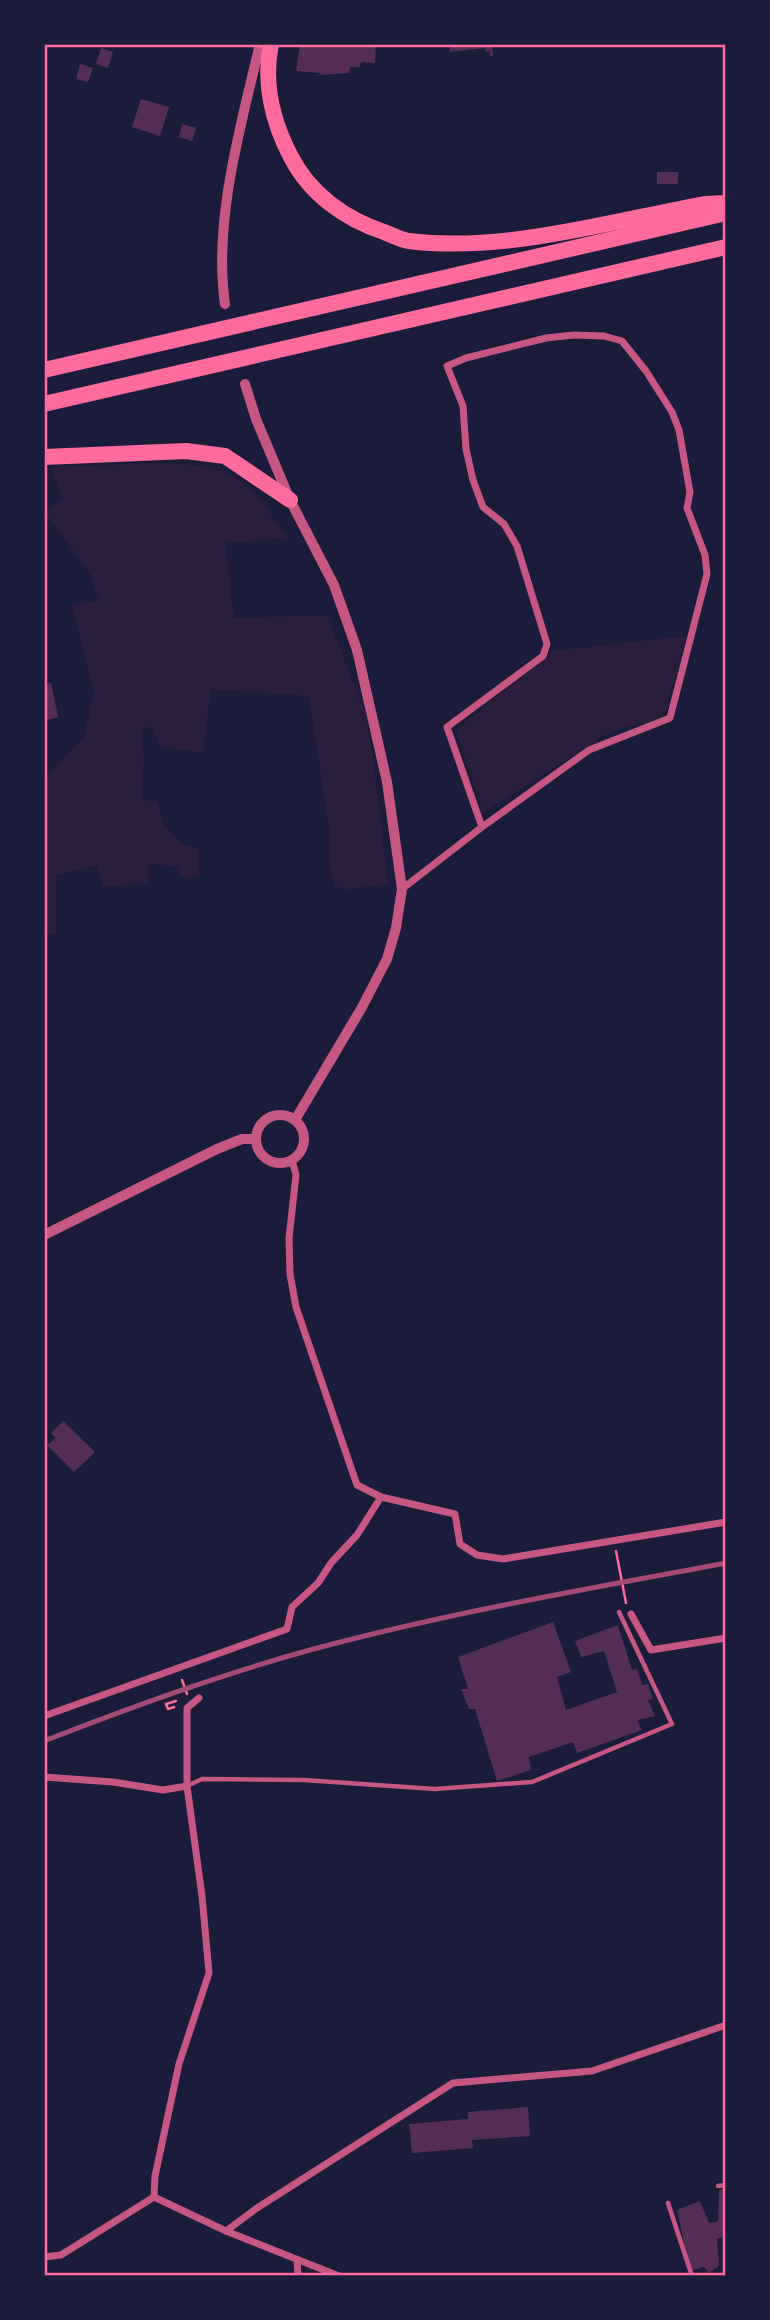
<svg xmlns="http://www.w3.org/2000/svg" width="770" height="2320" viewBox="0 0 770 2320" font-family="Quicksand,sans-serif">
<style>
.green{fill:#2a1e3b}
.building{fill:#542f53}
.lines{fill:none;stroke-linecap:round;stroke-linejoin:round}
.path{stroke:#ff6b9d;stroke-width:2.5}
.service{stroke:#c65784;stroke-width:4.5}
.minor{stroke:#c65784;stroke-width:7}
.tertiary{stroke:#c65784;stroke-width:10}
.motorway{stroke:#ff6b9d;stroke-width:16}
.rail{stroke:#a44b75;stroke-width:5}
.neatline{fill:none;stroke:#ff6b9d;stroke-width:2.5}
</style>
<rect width="100%" height="100%" fill="#1b1b3a"/>
<g class="green">
<path d="M 96,465 C 138,465 202,456 239,480 C 260,494 273,517 287,538 L 225,543 L 234,618 L 327,615 L 366,715 L 374,765 L 388,884 L 342,890 L 335,885 L 331,876 L 330,836 L 309,696 L 211,689 L 203,753 L 160,747 L 151,726 L 141,730 C 146,753 142,775 143,799 L 157,802 L 165,825 L 181,844 L 199,848 L 199,875 L 183,878 L 175,866 L 148,864 L 149,883 L 104,887 L 96,866 L 56,875 L 57,934 L 44,934 L 44,776 L 48,775 L 84,736 L 94,693 L 72,605 L 98,601 L 91,575 L 45,512 L 63,499 L 50,467 Z"/>
<path d="M 686,636 L 666,711 L 654,720 L 610,732 L 483,813 L 456,730 L 552,651 Z"/>
</g>
<g class="building">
<path d="M 300,44 L 376,44 L 375,63 L 361,62 L 360,67 L 350,67 L 349,73 L 319,75 L 320,73 L 296,71 Z"/>
<path d="M 450,44 L 492,44 L 493,56 L 490,56 L 490,51 L 486,52 L 485,48 L 450,52 Z"/>
<path d="M 101,48 L 113,52 L 108,68 L 96,64 Z"/>
<path d="M 80,64 L 93,68 L 88,82 L 76,79 Z"/>
<path d="M 141,99 L 169,107 L 160,136 L 132,127 Z"/>
<path d="M 182,124 L 196,128 L 192,141 L 179,137 Z"/>
<rect x="657" y="172" width="21" height="12"/>
<path d="M 51,683 L 58,717 L 44,721 L 44,684 Z"/>
<path d="M 63,1421 L 95,1452 L 74,1472 L 47,1445 L 56,1438 L 51,1433 Z"/>
<path d="M 553,1622 L 571,1672 L 557,1677 L 566,1710 L 617,1692 L 604,1651 L 581,1657 L 575,1641 L 618,1625 L 632,1670 L 637,1669 L 642,1685 L 648,1684 L 653,1699 L 648,1700 L 655,1716 L 637,1720 L 642,1730 L 577,1753 L 573,1742 L 529,1757 L 531,1770 L 497,1781 L 475,1709 L 469,1709 L 461,1689 L 468,1689 L 458,1657 Z"/>
<path d="M 528,2107 L 530,2136 L 472,2140 L 473,2148 L 412,2153 L 409,2124 L 468,2119 L 468,2112 Z"/>
<path d="M 726,2188 L 726,2236 L 717,2239 L 719,2266 L 709,2273 L 704,2267 L 690,2271 L 677,2210 L 700,2201 L 709,2223 L 718,2221 L 719,2190 Z"/>
</g>
<g class="lines">
<g class="path">
<path d="M 616,1551 L 626,1603"/>
<path d="M 182,1680 L 187,1694"/>
<path d="M 174,1707 L 168,1709 L 166,1704 L 176,1701"/>
</g>
<g class="service">
<path d="M 187,1786 L 202,1779 L 304,1780 L 435,1789 L 532,1782 L 672,1724 L 619,1612"/>
<path d="M 718,2186 L 726,2185"/>
<path d="M 668,2203 L 692,2276"/>
</g>
<g class="minor">
<path d="M 402,889 L 482,827 L 589,750 L 670,718 L 707,574 L 705,555 L 687,508 L 690,492 L 679,430 L 672,412 L 646,371 L 622,341 L 604,336 L 574,335 L 546,338 L 466,358 L 447,366 L 463,406 L 466,449 L 473,480 L 483,507 L 504,524 L 517,546 L 547,644 L 543,656 L 447,727 L 482,827"/>
<path d="M 292,1160 L 296,1175 L 289,1238 L 290,1274 L 296,1307 L 357,1485 L 381,1497 L 455,1514 L 460,1544 L 477,1555 L 503,1559 L 726,1522"/>
<path d="M 631,1614 L 651,1650 L 726,1638"/>
<path d="M 44,1716 L 287,1629 L 292,1607 L 318,1583 L 331,1563 L 357,1535 L 381,1497"/>
<path d="M 44,1777 L 113,1782 L 163,1790 L 187,1786"/>
<path d="M 154,2197 L 155,2176 L 179,2064 L 209,1973 L 202,1896 L 187,1786 L 187,1708 L 199,1698"/>
<path d="M 154,2197 L 226,2231 L 339,2276"/>
<path d="M 226,2231 L 257,2208 L 453,2083 L 592,2071 L 726,2025"/>
<path d="M 44,2257 L 61,2255 L 154,2197"/>
<path d="M 297,2260 L 298,2276"/>
</g>
<g class="tertiary">
<path d="M 225,304 C 213,221 241,125 260,44"/>
<path d="M 245,384 L 256,419 L 290,500 L 334,585 L 357,650 L 387,782 L 402,889 L 396,928 L 387,959 L 361,1009 L 295,1120"/>
<circle cx="280" cy="1139" r="24"/>
<path d="M 44,1235 L 217,1149 L 242,1139 L 256,1139"/>
</g>
<g class="motorway">
<path d="M 271,44 C 263,83 273,123 291,157 C 310,194 345,219 384,232 C 392,235 401,240 409,241 C 504,253 612,221 705,204 L 726,203"/>
<path d="M 44,370 L 726,213"/>
<path d="M 44,404 L 726,247"/>
<path d="M 44,457 L 186,451 L 225,456 L 290,500"/>
</g>
<path class="rail" d="M 44,1741 C 132,1707 219,1675 310,1650 C 447,1613 587,1589 726,1563"/>
</g>
<rect width="770" height="2320" fill="none" stroke="#1b1b3a" stroke-width="91"/>
<rect x="46" y="46" width="678" height="2228" class="neatline"/>
</svg>
